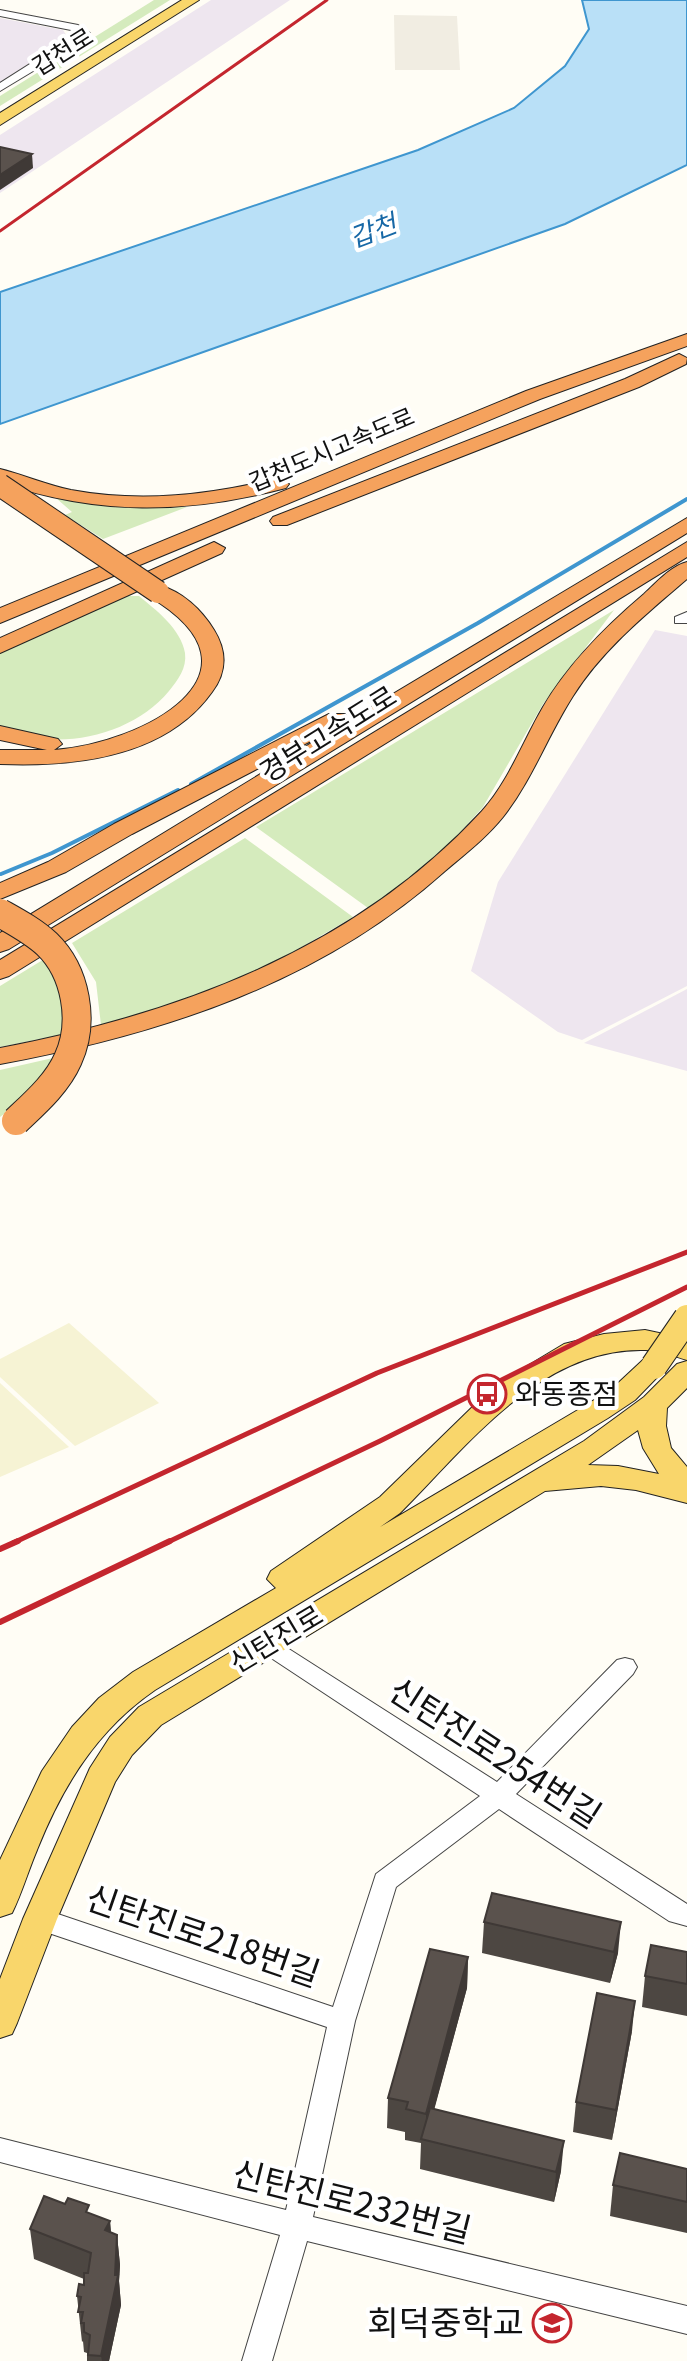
<svg xmlns="http://www.w3.org/2000/svg" width="687" height="2361" viewBox="0 0 687 2361" font-family="Georgia,'Noto Sans KR',serif">
<style>
.industrial{fill:#eee6ef}
.farmland{fill:#f6f3d4}
.green{fill:#d5ebbd}
.plaza{fill:#f1ede2}
.water{fill:#b9e0f7;stroke:#3f96cf;stroke-width:2}
.lines{fill:none;stroke-linecap:round;stroke-linejoin:round}
.stream{stroke:#3f96cf;stroke-width:4}
.minor-casing{stroke:#444;stroke-width:2}
.major-casing{stroke:#222;stroke-width:2}
.highway-casing{stroke:#222;stroke-width:2}
.minor{fill:#fff;fill-rule:evenodd}
.major{fill:#f9d66b;fill-rule:evenodd}
.highway{fill:#f5a25d;fill-rule:evenodd}
.rail-far2{stroke:#c4262e;stroke-width:3}
.rail-far1{stroke:#c4262e;stroke-width:5}
.rail{stroke:#c4262e;stroke-width:6}
.major-bridge-casing{stroke:#222;stroke-width:28;stroke-linecap:butt}
.highway-bridge-far1-casing{stroke:#222;stroke-width:24;stroke-linecap:butt}
.highway-bridge-casing{stroke:#222;stroke-width:30;stroke-linecap:butt}
.major-bridge{stroke:#f9d66b;stroke-width:26}
.highway-bridge-far1{stroke:#f5a25d;stroke-width:22}
.highway-bridge{stroke:#f5a25d;stroke-width:28}
.wall{fill:#4d4742}
.shaded-wall{fill:#3f3936}
.building{fill:#5a524d;stroke:#3f3936;stroke-width:2}
.labels{text-anchor:middle;stroke-width:8;stroke-linejoin:round;paint-order:stroke}
.far-street-label{font-size:24px;fill:#111;stroke:#fff}
.far-water-label{font-size:26px;font-style:italic;fill:#1768a6;stroke:#fff}
.street-label{font-size:28px;fill:#111;stroke:#fff}
.poi-label{font-size:28px;fill:#111;stroke:#fff;text-anchor:start}
.near-street-label{font-size:34px;fill:#111;stroke:#fff}
.near-poi-label{font-size:34px;fill:#111;stroke:#fff;text-anchor:end}
</style>
<rect width="100%" height="100%" fill="#fffdf5"/>
<g class="industrial">
<path d="M 211,0 L 290,0 L 0,193 L 0,135 Z"/>
<path d="M 0,18 L 63,30 L 68,38 L 0,82 Z"/>
<path d="M 655,630 L 687,636 L 687,986 L 582,1040 L 558,1032 L 471,971 L 498,882 Z"/>
<path d="M 687,989 L 687,1071 L 584,1043 Z"/>
</g>
<g class="farmland">
<path d="M 69,1323 L 159,1403 L 75,1446 L 0,1377 L 0,1359 Z"/>
<path d="M 0,1383 L 69,1447 L 0,1477 Z"/>
</g>
<g class="green">
<path d="M 154,0 L 170,0 L 0,106 L 0,96 Z"/>
<path d="M 56,498 L 132,508 L 187,507 L 103,539 L 65,515 L 72,512 Z"/>
<path d="M 119,596 L 139,596 C 156,610 181,629 185,653 C 187,668 178,680 169,691 C 131,737 54,753 0,727 L 0,651 Z"/>
<path d="M 614,610 L 543,704 L 483,807 L 446,848 L 394,894 L 368,908 L 256,827 Z"/>
<path d="M 245,838 L 353,917 L 264,969 L 167,1007 L 101,1025 L 96,982 L 72,943 Z"/>
<path d="M 46,958 L 60,982 L 65,1034 L 0,1047 L 0,986 Z"/>
<path d="M 53,1058 L 26,1097 L 0,1117 L 0,1070 Z"/>
</g>
<path class="plaza" d="M 394,15 L 457,16 L 460,70 L 395,70 Z"/>
<path class="water" d="M 582,0 L 687,0 L 687,165 L 565,224 L 0,424 L 0,292 L 418,150 L 514,108 L 565,66 L 589,29 Z"/>
<g class="lines">
<g class="stream">
<path d="M 191,784 L 478,623 L 687,499"/>
<path d="M 1,874 L 52,853 L 178,790"/>
</g>
<defs>
<g id="minor">
<path d="M 0,10 L 78,25 L 90,33 L 83,41 L 0,91 L 0,83 L 77,34 L 71,30 L 0,16 Z"/>
<path d="M 687,612 L 687,623 L 675,623 L 675,617 Z"/>
<path d="M 267,1635 L 497,1782 L 617,1660 L 625,1658 L 633,1660 L 637,1667 L 633,1674 L 516,1794 L 687,1904 L 687,1926 L 669,1921 L 499,1809 L 396,1887 L 355,2021 L 313,2217 L 687,2306 L 687,2334 L 307,2241 L 272,2361 L 242,2361 L 280,2235 L 0,2162 L 0,2138 L 286,2210 L 327,2027 L 31,1927 L 27,1919 L 31,1911 L 40,1908 L 333,2007 L 376,1874 L 480,1796 L 259,1650 L 255,1644 L 259,1638 Z"/>
</g>
<g id="major">
<path d="M 182,0 L 199,0 L 0,125 L 0,113 Z"/>
<path d="M 645,1330 L 687,1339 L 687,1360 C 673,1356 660,1350 645,1350 C 541,1347 467,1446 400,1513 L 380,1527 L 588,1404 L 615,1386 L 644,1359 L 654,1356 L 664,1359 L 668,1366 L 635,1400 L 608,1418 L 155,1690 C 97,1730 63,1785 37,1850 C 28,1871 22,1893 12,1913 L 0,1917 L 0,1860 L 42,1771 L 72,1727 L 99,1698 L 133,1672 L 276,1588 L 267,1579 L 271,1571 L 380,1497 L 494,1386 L 564,1344 L 604,1334 Z"/>
<path d="M 687,1361 L 687,1388 L 667,1408 L 666,1426 L 671,1448 L 687,1467 L 687,1503 L 636,1490 L 601,1486 L 545,1491 L 161,1725 L 132,1755 L 115,1782 L 57,1919 L 17,2023 L 12,2034 L 0,2038 L 0,1979 L 23,1919 L 90,1768 L 110,1737 L 139,1707 L 584,1441 L 644,1397 L 677,1364 ZM 638,1430 L 643,1448 L 659,1474 L 618,1466 L 588,1465 Z"/>
</g>
<g id="highway">
<path d="M 687,334 L 687,346 L 540,399 L 0,623 L 0,608 L 526,391 Z"/>
<path d="M 679,354 L 687,358 L 686,364 L 639,387 L 287,525 L 273,525 L 270,521 L 273,517 L 625,379 Z"/>
<path d="M 0,469 C 24,475 47,485 71,490 C 142,503 209,495 279,478 L 289,484 L 286,488 C 188,514 96,516 0,482 Z"/>
<path d="M 687,518 L 687,533 L 9,949 L 0,952 L 0,933 L 336,728 L 132,834 L 66,872 L 0,899 L 0,883 L 48,862 L 114,824 L 329,714 L 345,714 L 349,719 L 346,722 Z"/>
<path d="M 214,542 L 225,548 L 222,553 L 0,653 L 0,638 Z"/>
<path d="M 687,542 L 687,557 L 9,976 L 0,979 L 0,960 Z"/>
<path d="M 687,562 L 687,579 C 646,614 602,650 573,696 C 548,735 532,780 503,817 C 487,837 465,854 445,871 C 320,983 162,1034 0,1064 L 0,1048 C 179,1014 355,949 482,811 C 509,781 523,741 543,707 C 569,663 605,627 644,594 C 656,583 671,566 687,562 Z"/>
<path d="M 158,585 C 182,591 202,610 214,630 C 227,651 227,672 212,692 C 165,758 74,767 0,764 L 0,750 L 47,750 L 0,740 L 0,726 L 58,739 L 62,744 L 54,750 C 140,744 278,674 150,597 L 147,592 L 150,587 Z"/>
</g>
</defs>
<use href="#minor" class="minor-casing"/>
<use href="#major" class="major-casing"/>
<use href="#highway" class="highway-casing"/>
<use href="#minor" class="minor"/>
<use href="#major" class="major"/>
<use href="#highway" class="highway"/>
<path class="rail-far2" d="M 0,231 L 327,0"/>
<g class="rail-far1">
<path d="M 13,1543 L 377,1373 L 687,1252"/>
<path d="M 166,1543 L 380,1441 L 687,1287"/>
</g>
<g class="rail">
<path d="M 0,1549 L 18,1541"/>
<path d="M 0,1622 L 170,1541"/>
</g>
<defs>
<path id="major-bridge" d="M 654,1366 L 687,1318"/>
<path id="highway-bridge-far1" d="M 0,485 L 158,592"/>
<path id="highway-bridge" d="M 0,913 C 16,922 33,931 47,944 C 76,972 85,1022 68,1059 C 57,1084 35,1103 16,1121"/>
</defs>
<use href="#major-bridge" class="major-bridge-casing"/>
<use href="#highway-bridge-far1" class="highway-bridge-far1-casing"/>
<use href="#highway-bridge" class="highway-bridge-casing"/>
<use href="#major-bridge" class="major-bridge"/>
<use href="#highway-bridge-far1" class="highway-bridge-far1"/>
<use href="#highway-bridge" class="highway-bridge"/>
</g>
<g class="wall">
<path d="M 484,1922 L 618,1953 L 610,1983 L 482,1953 Z"/>
<path d="M 687,1952 L 687,2016 L 642,2007 L 645,1976 Z"/>
<path d="M 468,1957 L 467,1988 L 434,2109 L 561,2171 L 554,2202 L 420,2169 L 421,2143 L 405,2140 L 405,2132 L 387,2128 L 388,2098 Z"/>
<path d="M 632,2031 L 612,2140 L 573,2132 L 576,2102 Z"/>
<path d="M 687,2169 L 687,2233 L 610,2216 L 613,2185 Z"/>
<path d="M 90,2214 L 110,2221 L 111,2232 L 117,2235 L 120,2265 L 119,2281 L 121,2305 L 109,2361 L 87,2361 L 87,2353 L 84,2352 L 83,2341 L 82,2342 L 77,2296 L 84,2285 L 84,2279 L 34,2259 L 30,2229 Z"/>
</g>
<g class="shaded-wall">
<path d="M 32,154 L 33,168 L 0,190 L 0,175 Z"/>
<path d="M 621,1922 L 618,1953 L 610,1983 L 614,1952 Z"/>
<path d="M 468,1957 L 467,1988 L 426,2140 L 426,2114 Z"/>
<path d="M 635,2001 L 632,2031 L 612,2140 L 616,2110 Z"/>
<path d="M 564,2141 L 561,2171 L 554,2202 L 556,2172 Z"/>
<path d="M 110,2221 L 112,2251 L 105,2230 Z"/>
<path d="M 117,2235 L 120,2265 L 119,2281 L 121,2305 L 109,2361 L 102,2361 L 101,2356 L 115,2275 Z"/>
</g>
<g class="building">
<path d="M 0,147 L 32,154 L 0,175 Z"/>
<path d="M 492,1893 L 621,1922 L 614,1952 L 484,1922 Z"/>
<path d="M 651,1945 L 687,1952 L 687,1984 L 645,1976 Z"/>
<path d="M 430,1949 L 468,1957 L 426,2114 L 406,2109 L 408,2102 L 388,2098 Z"/>
<path d="M 597,1993 L 635,2001 L 616,2110 L 576,2102 Z"/>
<path d="M 430,2108 L 564,2141 L 556,2172 L 421,2139 Z"/>
<path d="M 620,2153 L 687,2169 L 687,2202 L 613,2185 Z"/>
<path d="M 44,2196 L 65,2204 L 68,2198 L 89,2205 L 86,2212 L 110,2221 L 105,2230 L 117,2235 L 115,2275 L 118,2275 L 101,2356 L 88,2355 L 90,2335 L 84,2332 L 84,2323 L 81,2323 L 83,2312 L 78,2312 L 81,2297 L 77,2296 L 79,2284 L 84,2285 L 84,2273 L 88,2273 L 91,2253 L 30,2229 Z"/>
</g>
<defs>
<symbol id="bus-ring" viewBox="-11 -11 22 22"><circle r="9.5" fill="#fff" stroke="#c4262e" stroke-width="1.5"/><path d="M-5-6H5V4H4V6H2V4H-2V6H-4V4H-5ZM-3.5-4V0h7V-4ZM-3.5 1.2v1.5H-2V1.2ZM2 1.2v1.5H3.5V1.2Z" fill="#c4262e"/></symbol>
<symbol id="school-ring" viewBox="-11 -11 22 22"><circle r="9.5" fill="#fff" stroke="#c4262e" stroke-width="1.5"/><path d="M0-5L7-2L0 1L-7-2ZM-4 1L0 2.5L4 1V4Q0 6-4 4Z" fill="#c4262e"/></symbol>
</defs>
<g fill-rule="evenodd">
<use href="#bus-ring" x="465" y="1372" width="44" height="44"/>
<use href="#school-ring" x="530" y="2301" width="44" height="44"/>
</g>
<g class="labels">
<g class="far-street-label">
<text transform="translate(63 52) rotate(-32)" y="8">갑천로</text>
<text transform="translate(332 450) rotate(-23)" y="8">갑천도시고속도로</text>
</g>
<g class="far-water-label">
<text transform="translate(373 231) rotate(-21)" y="9">갑천</text>
</g>
<g class="street-label">
<text transform="translate(328 734) rotate(-32)" y="10">경부고속도로</text>
<text transform="translate(276 1639) rotate(-31)" y="10">신탄진로</text>
</g>
<g class="poi-label">
<text x="515" y="1404">와동종점</text>
</g>
<g class="near-street-label">
<text transform="translate(495 1753) rotate(33)" y="12">신탄진로254번길</text>
<text transform="translate(203 1936) rotate(19)" y="12">신탄진로218번길</text>
<text transform="translate(352 2202) rotate(14)" y="12">신탄진로232번길</text>
</g>
<g class="near-poi-label">
<text x="524" y="2335">회덕중학교</text>
</g>
</g>
</svg>
